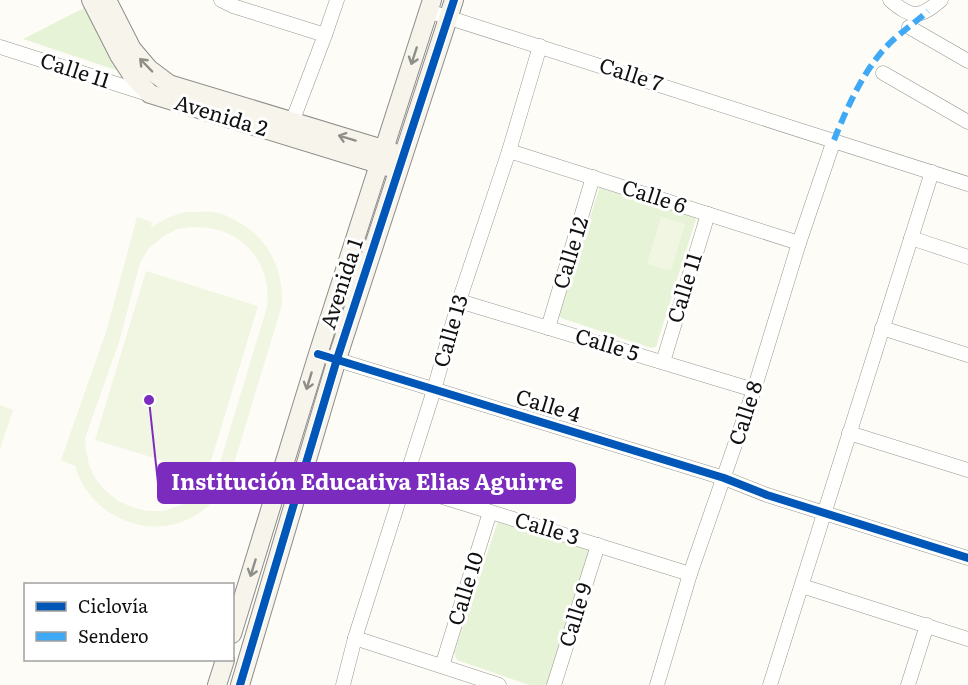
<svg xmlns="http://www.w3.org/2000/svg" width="968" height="685" viewBox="0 0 968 685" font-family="Literata,serif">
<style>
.green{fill:#e7f3d7}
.pitch{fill:#f0f6e1;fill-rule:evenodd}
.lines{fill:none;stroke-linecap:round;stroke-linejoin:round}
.street-casing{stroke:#979795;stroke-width:15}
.secondary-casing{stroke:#8e8d8b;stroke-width:20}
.street{stroke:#fffffe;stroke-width:14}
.secondary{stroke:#f6f4eb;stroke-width:18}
.quiet{stroke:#3fa9f5;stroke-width:6;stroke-dasharray:12 6;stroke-linecap:butt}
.cycleway-casing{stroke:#fff;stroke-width:11}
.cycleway{stroke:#0057b8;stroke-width:8}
.oneway{stroke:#8f8e89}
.labels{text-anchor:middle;stroke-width:6;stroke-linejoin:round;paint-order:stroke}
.street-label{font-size:21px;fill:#111;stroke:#fff}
.leader{fill:none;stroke:#7b2cbf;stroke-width:2}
.callout-dot{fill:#7b2cbf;stroke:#fff;stroke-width:2}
.callout{fill:#7b2cbf;stroke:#7b2cbf;stroke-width:2}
.callout-label{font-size:22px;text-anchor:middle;font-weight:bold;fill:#fff}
</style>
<rect width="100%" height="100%" fill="#fdfcf7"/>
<g class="green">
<path d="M 88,6 L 119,71 L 23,39 Z"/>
<path d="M 600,186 L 694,214 L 696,219 L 656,347 L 651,348 L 561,318 L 559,315 Z"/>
<path d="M 502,520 L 589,547 L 592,551 L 548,685 L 529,685 L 457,660 L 454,653 L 498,521 Z"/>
</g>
<g class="pitch">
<path d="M 186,212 C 197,212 208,211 218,213 C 226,215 233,219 240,223 C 270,240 283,271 282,305 L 232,470 C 223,488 213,506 194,516 C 148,543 89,515 75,466 L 61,460 L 107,329 L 137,217 L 152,222 L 151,228 C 162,220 172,215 186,212 ZM 192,227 C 203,227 214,228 224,232 C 256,244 271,275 267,307 L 219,466 L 209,484 L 200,494 L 187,503 L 164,511 L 147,511 L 132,507 L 118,501 L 106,491 L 96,480 L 89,465 L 86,449 L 85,438 L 119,342 L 140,263 L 148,249 L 162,237 L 177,229 Z"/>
<path d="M 661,217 L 685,224 L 671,271 L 647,264 Z"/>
<path d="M 146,271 L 258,306 L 207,474 L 95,440 Z"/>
<path d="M 0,405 L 13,410 L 0,449 Z"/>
</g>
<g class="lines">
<defs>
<g id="street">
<path d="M 221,0 L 233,6 L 325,35"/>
<path d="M 890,0 C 912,19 920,18 941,0"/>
<path d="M 428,11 L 968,184"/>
<path d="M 909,27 L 968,61"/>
<path d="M 0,47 L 148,94"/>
<path d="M 883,73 L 968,122"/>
<path d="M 289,130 L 325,35 L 337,0"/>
<path d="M 509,151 L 799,243"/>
<path d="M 911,238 L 968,257"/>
<path d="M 459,301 L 754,390"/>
<path d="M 548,328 L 593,177"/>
<path d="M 882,328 L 968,355"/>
<path d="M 328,357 L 724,478 L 767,495 L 968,558"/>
<path d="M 663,362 L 708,214"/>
<path d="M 849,433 L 968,470"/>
<path d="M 404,485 L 690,574"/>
<path d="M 802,586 L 968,639"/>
<path d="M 355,638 L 499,685"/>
<path d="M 442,666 L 490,512"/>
<path d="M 343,685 L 355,638 L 434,390 L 459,301 L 509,151 L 540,46"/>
<path d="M 554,685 L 598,545"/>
<path d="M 657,685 L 690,574 L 754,390 L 799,243 L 834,140"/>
<path d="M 770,685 L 932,172"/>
<path d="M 908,685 L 927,625"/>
</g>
<g id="secondary">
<path d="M 91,0 L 119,55 L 132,75 L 150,94 L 388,167"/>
<path d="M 107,0 L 132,49 L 149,69 L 169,84 L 393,152"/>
<path d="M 232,634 L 318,354 L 432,0"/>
<path d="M 217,685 L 225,660"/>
<path d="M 240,685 L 337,359 L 454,0"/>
</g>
</defs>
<use href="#street" class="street-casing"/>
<use href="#secondary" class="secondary-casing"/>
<use href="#street" class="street"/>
<use href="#secondary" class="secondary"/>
<path class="quiet" d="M 834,140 C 847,108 862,73 886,47 C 898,34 915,23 928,11"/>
<defs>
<g id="cycleway">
<path d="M 318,354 L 724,478 L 767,495 L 968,558"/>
<path d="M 240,685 L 337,359 L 454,0"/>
</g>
</defs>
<use href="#cycleway" class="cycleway-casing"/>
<use href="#cycleway" class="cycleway"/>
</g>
<defs><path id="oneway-shaft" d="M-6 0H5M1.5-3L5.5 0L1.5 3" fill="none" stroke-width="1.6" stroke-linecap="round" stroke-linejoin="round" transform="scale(1.5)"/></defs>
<g class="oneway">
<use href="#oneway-shaft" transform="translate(414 56) rotate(108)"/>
<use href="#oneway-shaft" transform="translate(146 65) rotate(-134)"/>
<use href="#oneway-shaft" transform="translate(347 138) rotate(-163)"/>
<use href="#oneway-shaft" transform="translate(309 381) rotate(107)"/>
<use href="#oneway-shaft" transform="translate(253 568) rotate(107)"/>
</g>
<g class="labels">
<g class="street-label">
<text transform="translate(75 71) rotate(18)" y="7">Calle 11</text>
<text transform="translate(631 75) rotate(18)" y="7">Calle 7</text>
<text transform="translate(221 116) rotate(17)" y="7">Avenida 2</text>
<text transform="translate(654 197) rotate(18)" y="7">Calle 6</text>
<text transform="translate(571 253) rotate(-73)" y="7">Calle 12</text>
<text transform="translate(342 284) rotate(-72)" y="7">Avenida 1</text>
<text transform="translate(685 288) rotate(-73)" y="7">Calle 11</text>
<text transform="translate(451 331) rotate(-74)" y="7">Calle 13</text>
<text transform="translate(607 345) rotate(17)" y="7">Calle 5</text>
<text transform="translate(548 406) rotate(17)" y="7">Calle 4</text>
<text transform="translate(746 413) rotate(-72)" y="7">Calle 8</text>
<text transform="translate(547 529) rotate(17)" y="7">Calle 3</text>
<text transform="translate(466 589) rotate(-73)" y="7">Calle 10</text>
<text transform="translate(576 615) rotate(-73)" y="7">Calle 9</text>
</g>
</g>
<path class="leader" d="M149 400L158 483"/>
<circle class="callout-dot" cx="149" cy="400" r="6"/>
<rect class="callout" x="158" y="463" width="417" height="40" rx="6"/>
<g class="callout-label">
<text x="367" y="490">Institución Educativa Elias Aguirre</text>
</g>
<rect x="24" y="583" width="210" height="78" fill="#ffffff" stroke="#a0a0a0" stroke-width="1.5"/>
<rect x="36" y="602" width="30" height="9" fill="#0057b8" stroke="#a0a0a0" stroke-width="1.5"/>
<text x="78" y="613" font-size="18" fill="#111111">Ciclovía</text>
<rect x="36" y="632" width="30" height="9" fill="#3fa9f5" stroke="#a0a0a0" stroke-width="1.5"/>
<text x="78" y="643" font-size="18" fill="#111111">Sendero</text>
</svg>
